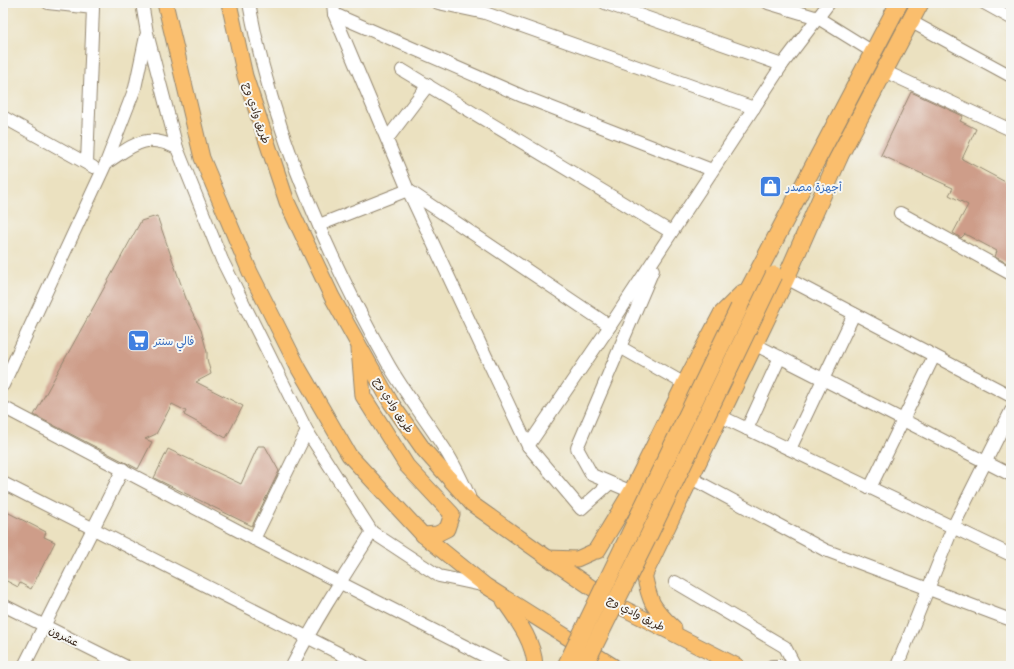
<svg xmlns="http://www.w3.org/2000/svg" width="1014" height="669" viewBox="0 0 1014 669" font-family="'Balsamiq Sans','Playpen Sans Arabic',sans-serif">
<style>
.building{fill:#ce9d89}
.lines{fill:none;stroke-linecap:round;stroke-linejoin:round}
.minor-casing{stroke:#93866f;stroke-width:14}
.major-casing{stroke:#93866f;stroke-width:17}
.highway-casing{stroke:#93866f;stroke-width:19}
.minor{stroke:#fff;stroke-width:12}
.major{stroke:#fabe6d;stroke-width:15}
.highway{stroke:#fabe6d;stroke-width:17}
.highway-bridge-casing{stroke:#93866f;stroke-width:19;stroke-linecap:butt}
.highway-bridge{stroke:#fabe6d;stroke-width:17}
.labels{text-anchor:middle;stroke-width:4;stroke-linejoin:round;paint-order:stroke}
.street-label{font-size:11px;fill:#3b2a1e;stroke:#f6f6f2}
.shop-label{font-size:11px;fill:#366cbe;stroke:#f6f6f2;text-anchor:start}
</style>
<rect width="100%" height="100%" fill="#f6f6f2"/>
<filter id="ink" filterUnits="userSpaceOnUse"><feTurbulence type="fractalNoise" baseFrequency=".025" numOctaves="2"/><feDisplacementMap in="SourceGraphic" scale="8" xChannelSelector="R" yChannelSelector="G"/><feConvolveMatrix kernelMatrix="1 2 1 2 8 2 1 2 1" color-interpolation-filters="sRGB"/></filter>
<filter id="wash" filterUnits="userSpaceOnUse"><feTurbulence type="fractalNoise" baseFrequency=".012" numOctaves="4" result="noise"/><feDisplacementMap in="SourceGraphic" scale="16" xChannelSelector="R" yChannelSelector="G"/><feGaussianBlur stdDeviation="0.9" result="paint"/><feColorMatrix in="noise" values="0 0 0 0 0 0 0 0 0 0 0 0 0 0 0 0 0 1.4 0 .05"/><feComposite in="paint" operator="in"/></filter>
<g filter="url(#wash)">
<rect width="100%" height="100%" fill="#ebe1c0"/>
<g id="blocks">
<g class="building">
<path d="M 911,92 L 963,116 L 960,121 L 976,129 L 962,159 L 1011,185 L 1011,254 L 1007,263 L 995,257 L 997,251 L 965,234 L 961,238 L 953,233 L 968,205 L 949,195 L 953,188 L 881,155 Z"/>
<path d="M 157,216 L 189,307 L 201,330 L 207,352 L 207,359 L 211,374 L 196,382 L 243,406 L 226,438 L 184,415 L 186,411 L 172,404 L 156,434 L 145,439 L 152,442 L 138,469 L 34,415 L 141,221 Z"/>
<path d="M 258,446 L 265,446 L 279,471 L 252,526 L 154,478 L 168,449 L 241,484 Z"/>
<path d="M 3,510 L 46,532 L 44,537 L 55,542 L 31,589 L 20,583 L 18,587 L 3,579 Z"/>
</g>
</g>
</g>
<g filter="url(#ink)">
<use href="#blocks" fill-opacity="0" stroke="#93866f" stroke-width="1"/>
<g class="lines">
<defs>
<g id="minor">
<path d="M 48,3 L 93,8 L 87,163"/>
<path d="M 142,3 L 147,33 L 177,148 L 222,260 L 307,431 L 372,532 L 439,576 L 486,586"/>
<path d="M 249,3 C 272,130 324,250 387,362 C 403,391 424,417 442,445 C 453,461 461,478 469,496"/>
<path d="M 333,3 L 334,14 L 408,190 L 528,446 L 581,509 L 609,484"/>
<path d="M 438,3 L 485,13 L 754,108"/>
<path d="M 605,3 L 782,65"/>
<path d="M 768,3 L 818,18 L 873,52"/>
<path d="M 984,3 L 1011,18"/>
<path d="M 334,14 L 522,96 L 712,170"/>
<path d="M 910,21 L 1011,76"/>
<path d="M 402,70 L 671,232"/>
<path d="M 884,71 L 1011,130"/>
<path d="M 3,117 L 93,167"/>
<path d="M 387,139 L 428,85"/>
<path d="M 106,163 C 134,145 144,132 177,148"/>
<path d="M 900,213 L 1011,274"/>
<path d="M 319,225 L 408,190 L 610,326"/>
<path d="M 786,278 L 1011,396"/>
<path d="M 754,344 L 1011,475"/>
<path d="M 620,347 L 685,384"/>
<path d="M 3,385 L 106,163 L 135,88 L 146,36"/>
<path d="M 3,407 L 254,539 L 504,666"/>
<path d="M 720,416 L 1011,555"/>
<path d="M 747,429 L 780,357"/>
<path d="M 528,446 L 610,326 L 782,65 L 829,3"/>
<path d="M 790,449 L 854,314"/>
<path d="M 691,478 L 825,550 L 1011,620"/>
<path d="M 3,483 L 364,666"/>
<path d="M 870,488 L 934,356"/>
<path d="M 632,492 L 592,475 L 577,448 L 653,270"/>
<path d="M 254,539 L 307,431"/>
<path d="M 675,582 L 785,647 L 795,666"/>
<path d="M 3,605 L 125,666"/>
<path d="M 24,666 L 123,469"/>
<path d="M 292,666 C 316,619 344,576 372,532"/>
<path d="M 772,666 L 781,666"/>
<path d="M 897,666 L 953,527 L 1011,411"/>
</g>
<g id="major">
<path d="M 165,3 L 202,158 L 250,272 L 299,369 L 349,455 L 423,535 L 486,586 L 613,666"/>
<path d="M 229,3 L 245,76 L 287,202 L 332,297 L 391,403 L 424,450 L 472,504 L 548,558 L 617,605 L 737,666"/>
<path d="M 359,349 L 363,396 L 407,466 L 452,514 L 447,529 L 437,534 L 423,535"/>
<path d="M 548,558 L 577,559 L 597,550"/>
<path d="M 644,574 C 650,603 652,607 674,628"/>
<path d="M 504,601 C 518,621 534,642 535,666"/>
</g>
<g id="highway">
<path d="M 834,166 L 920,3"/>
<path d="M 739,308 L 899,3"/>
<path d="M 597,550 L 632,492 L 685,384 L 722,314 L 743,293"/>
<path d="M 644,574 L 786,278 L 839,157"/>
</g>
</defs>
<use href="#minor" class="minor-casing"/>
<use href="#major" class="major-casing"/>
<use href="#highway" class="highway-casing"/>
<use href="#minor" class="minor"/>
<use href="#major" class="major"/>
<use href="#highway" class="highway"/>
<defs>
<g id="highway-bridge">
<path d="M 566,666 L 739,308"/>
<path d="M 584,666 L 649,535 L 774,275"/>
</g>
</defs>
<use href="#highway-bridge" class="highway-bridge-casing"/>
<use href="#highway-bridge" class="highway-bridge"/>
</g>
</g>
<defs>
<symbol id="shop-square" viewBox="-11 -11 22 22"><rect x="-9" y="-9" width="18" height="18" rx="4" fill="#3f7fe0" stroke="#f6f6f2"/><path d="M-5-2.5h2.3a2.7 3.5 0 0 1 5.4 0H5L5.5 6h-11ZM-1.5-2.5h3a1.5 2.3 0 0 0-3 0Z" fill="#fff"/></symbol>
<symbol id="supermarket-square" viewBox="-11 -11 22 22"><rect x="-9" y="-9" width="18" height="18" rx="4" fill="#3f7fe0" stroke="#f6f6f2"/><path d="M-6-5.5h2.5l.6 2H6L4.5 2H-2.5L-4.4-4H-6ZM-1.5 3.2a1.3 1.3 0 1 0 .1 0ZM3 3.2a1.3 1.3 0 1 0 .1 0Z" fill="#fff"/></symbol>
</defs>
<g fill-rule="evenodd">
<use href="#shop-square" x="758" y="174" width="25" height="25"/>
<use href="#supermarket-square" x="126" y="328" width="25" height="25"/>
</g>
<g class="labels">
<g class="street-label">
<text transform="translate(257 113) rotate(72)" y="4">طريق وادي وج</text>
<text transform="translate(394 405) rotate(58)" y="4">طريق وادي وج</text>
<text transform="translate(636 613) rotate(28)" y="4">طريق وادي وج</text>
<text transform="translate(64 636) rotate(27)" y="4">عشرون</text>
</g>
<g class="shop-label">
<text x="786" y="191">أجهزة مصدر</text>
<text x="154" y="345">فالي سنتر</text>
</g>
</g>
<rect width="1014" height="669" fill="none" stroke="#f6f6f2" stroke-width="16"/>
</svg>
